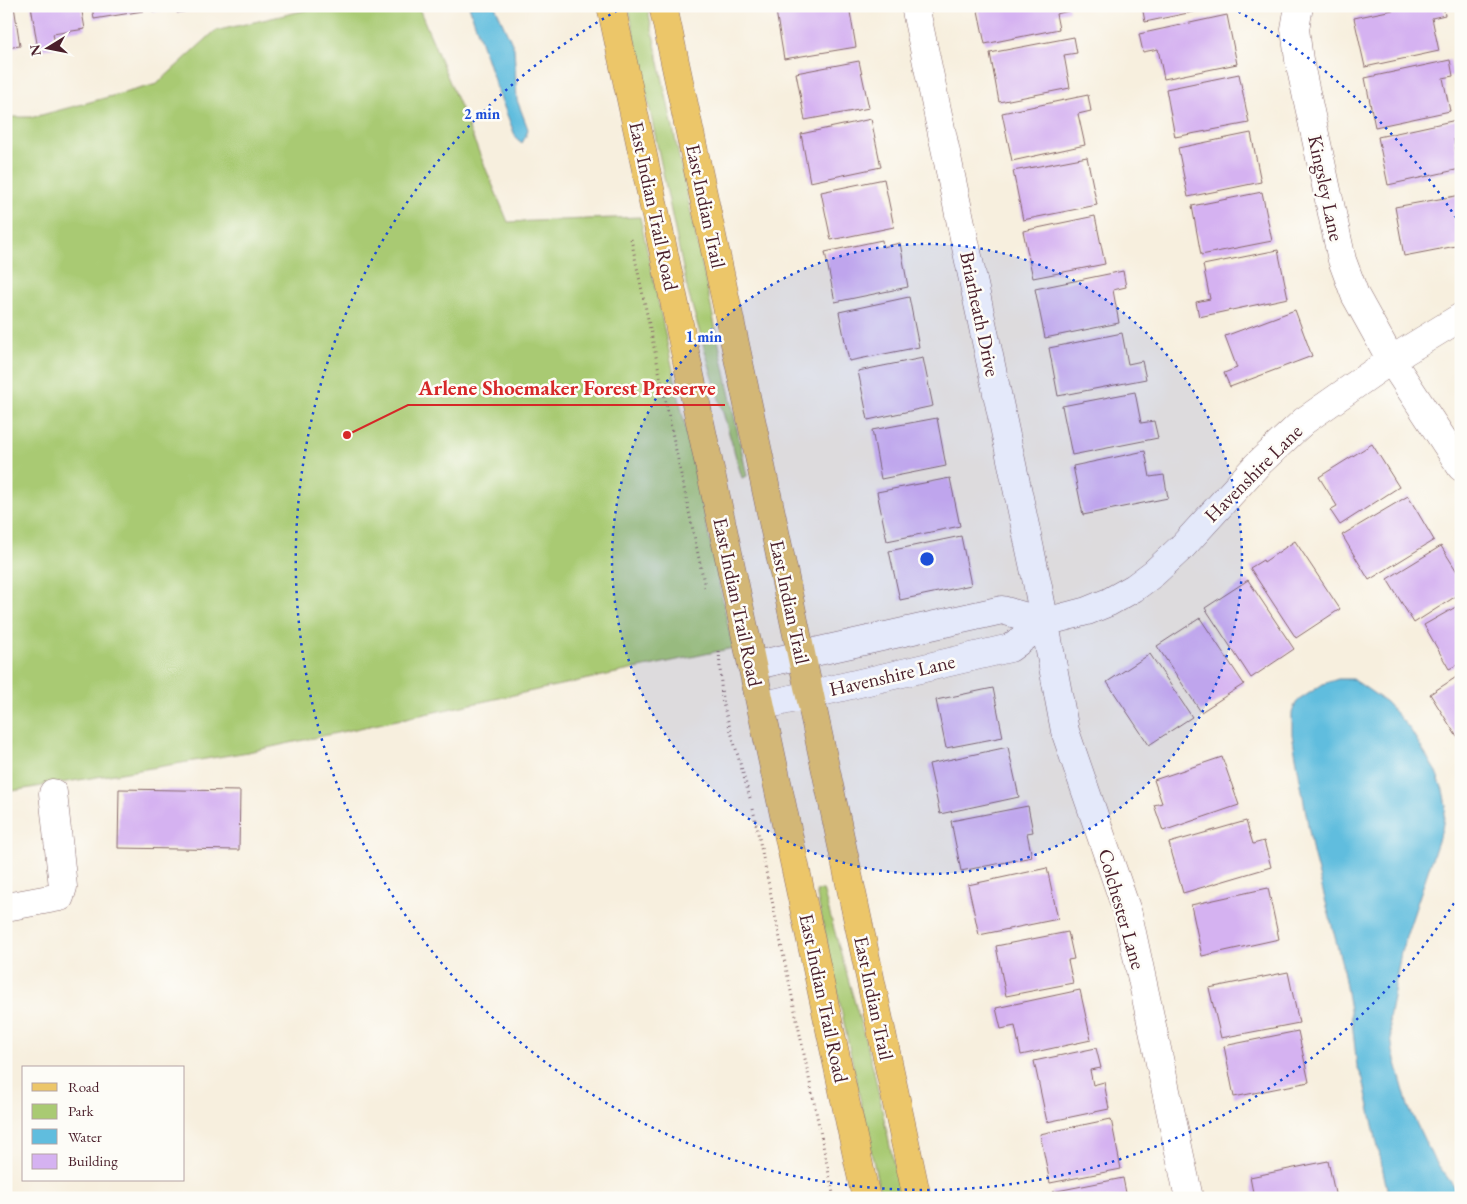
<svg xmlns="http://www.w3.org/2000/svg" width="1467" height="1204" viewBox="0 0 1467 1204" font-family="'EB Garamond',serif">
	<style>
		.green { fill: #a9ca73; stroke: #7a744f }
		.water { fill: #60bdde; stroke: #556e84 }
		.building { fill: #d5b2f1 }
		.lines { fill: none; stroke-linecap: round; stroke-linejoin: round }
		.minor-casing { stroke: #87686a; stroke-width: 29 }
		.major-casing { stroke: #87686a; stroke-width: 29 }
		.path { stroke: #87686a; stroke-width: 3; stroke-dasharray: 1 4; stroke-linecap: butt }
		.minor { stroke: #fff; stroke-width: 28 }
		.major { stroke: #ecc669; stroke-width: 28 }
		.ring { fill: none; stroke: #1d4ed8; stroke-width: 2.5; stroke-dasharray: 2.5 5 }
		.labels { text-anchor: middle; stroke-width: 5; stroke-linejoin: round; paint-order: stroke }
		.street-label { font-size: 20px; fill: #4a1f2b; stroke: #fdfcf7 }
		.centre { fill: #1d4ed8; stroke: #fdfcf7; stroke-width: 2.5 }
		.ring-label { font-size: 15px; text-anchor: middle; font-weight: bold; fill: #1d4ed8; stroke: #fdfcf7; stroke-width: 5; stroke-linejoin: round; paint-order: stroke }
		.leader { fill: none; stroke: #d62828; stroke-width: 2 }
		.callout-dot { fill: #d62828; stroke: #fdfcf7; stroke-width: 2 }
		.callout-label { font-size: 21px; text-anchor: middle; font-weight: bold; fill: #d62828; stroke: #fdfcf7; stroke-width: 5; stroke-linejoin: round; paint-order: stroke }
	</style>
	<rect width="100%" height="100%" fill="#fdfcf7"/>
	<filter id="ink" filterUnits="userSpaceOnUse"><feTurbulence type="fractalNoise" baseFrequency=".02" numOctaves="2"/><feDisplacementMap in="SourceGraphic" scale="10" xChannelSelector="R" yChannelSelector="G"/><feConvolveMatrix kernelMatrix="1 2 1 2 8 2 1 2 1" color-interpolation-filters="sRGB"/></filter>
	<filter id="wash" filterUnits="userSpaceOnUse"><feTurbulence type="fractalNoise" baseFrequency=".0096" numOctaves="4" result="noise"/><feDisplacementMap in="SourceGraphic" scale="20" xChannelSelector="R" yChannelSelector="G"/><feGaussianBlur stdDeviation="1.12" result="paint"/><feColorMatrix in="noise" values="0 0 0 0 0 0 0 0 0 0 0 0 0 0 0 0 0 1.4 0 .05"/><feComposite in="paint" operator="in"/></filter>
	<g filter="url(#wash)">
		<rect width="100%" height="100%" fill="#f7efde"/>
		<!-- green -->
		<g class="green">
			<polygon points="324,6 418,6 508,222 640,217 733,648 248,752 6,792 6,117 34,117 157,84 215,31"/>
			<polygon points="628,6 647,6 747,476 742,478 688,292"/>
			<polygon points="823,890 873,1067 901,1198 881,1198 816,891"/>
		</g>
		<!-- water -->
		<g class="water">
			<polygon points="469,6 495,6 514,48 517,100 528,129 526,136 522,143 516,138 496,86"/>
			<polygon points="1338,679 1353,679 1386,702 1410,729 1436,772 1443,790 1446,806 1442,829 1401,952 1389,1019 1393,1052 1408,1106 1433,1158 1456,1189 1461,1193 1461,1198 1389,1198 1363,1079 1357,1067 1352,1021 1342,964 1313,853 1292,734 1292,713 1296,702 1323,684"/>
		</g>
		<g id="blocks">
			<!-- building -->
			<g class="building">
				<polygon points="6,6 14,6 20,46 6,48"/>
				<polygon points="31,6 81,6 85,29 53,34 56,48 38,50"/>
				<polygon points="92,6 143,6 143,11 94,19"/>
				<polygon points="152,6 204,6 205,8 177,13 176,8 153,12"/>
				<polygon points="802,6 849,6 856,47 784,59 776,11"/>
				<polygon points="977,6 1068,6 1069,11 1056,14 1059,29 985,44"/>
				<polygon points="1142,6 1217,6 1217,7 1145,22"/>
				<polygon points="1412,6 1443,6 1445,15 1432,18 1439,51 1365,67 1354,18"/>
				<polygon points="1227,15 1237,64 1164,79 1158,49 1143,52 1139,34"/>
				<polygon points="1074,37 1077,53 1064,55 1070,88 999,102 990,53"/>
				<polygon points="1450,60 1453,76 1443,78 1450,111 1375,127 1365,78"/>
				<polygon points="859,61 869,108 805,120 796,73"/>
				<polygon points="1239,74 1249,123 1175,137 1166,89"/>
				<polygon points="1088,95 1091,111 1078,114 1085,145 1012,161 1002,113"/>
				<polygon points="871,119 881,167 810,182 801,134"/>
				<polygon points="1461,119 1461,138 1454,139 1460,169 1388,185 1378,137"/>
				<polygon points="1251,133 1261,182 1188,197 1178,148"/>
				<polygon points="1087,157 1097,205 1023,220 1013,171"/>
				<polygon points="884,179 894,227 831,240 821,192"/>
				<polygon points="1262,192 1272,241 1201,255 1192,206"/>
				<polygon points="1461,195 1461,245 1404,256 1395,207"/>
				<polygon points="1095,216 1105,264 1033,278 1023,231"/>
				<polygon points="882,240 883,247 900,243 908,287 835,302 825,252"/>
				<polygon points="1278,250 1288,298 1199,317 1196,302 1210,299 1203,265"/>
				<polygon points="1123,271 1126,287 1113,290 1119,323 1045,338 1035,289"/>
				<polygon points="909,297 919,347 849,361 839,312"/>
				<polygon points="1295,310 1312,356 1230,387 1224,373 1237,368 1225,336"/>
				<polygon points="1122,333 1128,364 1142,361 1146,379 1058,396 1049,348"/>
				<polygon points="923,358 933,406 868,420 858,371"/>
				<polygon points="1135,392 1141,423 1154,421 1158,438 1072,455 1062,406"/>
				<polygon points="937,418 946,466 881,479 872,430"/>
				<polygon points="1372,444 1399,487 1340,525 1330,510 1337,506 1319,477"/>
				<polygon points="1145,451 1150,477 1164,475 1168,498 1083,515 1073,466"/>
				<polygon points="950,478 960,526 887,541 877,492"/>
				<polygon points="1408,496 1434,540 1369,580 1342,535"/>
				<polygon points="961,536 971,585 900,600 889,551"/>
				<polygon points="1295,541 1340,609 1296,638 1250,568 1263,560 1264,562"/>
				<polygon points="1441,546 1461,578 1461,593 1414,623 1387,579"/>
				<polygon points="1248,580 1294,649 1251,678 1205,608"/>
				<polygon points="1461,604 1461,663 1449,669 1424,625"/>
				<polygon points="1200,618 1244,684 1201,712 1157,646"/>
				<polygon points="1150,654 1192,717 1149,745 1107,682"/>
				<polygon points="1461,674 1461,735 1457,737 1430,694"/>
				<polygon points="993,688 1003,737 946,748 936,700"/>
				<polygon points="1008,747 1019,797 940,814 929,764"/>
				<polygon points="1222,757 1239,805 1163,831 1154,805 1162,803 1154,780"/>
				<polygon points="119,789 240,791 239,850 118,848"/>
				<polygon points="1028,806 1033,832 1027,833 1032,857 961,871 951,821"/>
				<polygon points="1246,821 1253,844 1264,841 1271,867 1183,893 1169,843"/>
				<polygon points="1047,868 1058,919 979,935 968,885"/>
				<polygon points="1268,888 1279,939 1202,956 1191,905"/>
				<polygon points="1068,932 1074,959 1068,960 1073,983 1006,996 996,946"/>
				<polygon points="1288,972 1299,1023 1221,1038 1209,988"/>
				<polygon points="1080,990 1091,1040 1021,1055 1015,1026 1001,1029 996,1008"/>
				<polygon points="1298,1031 1309,1082 1234,1097 1224,1046"/>
				<polygon points="1096,1048 1101,1068 1090,1070 1093,1085 1104,1082 1109,1109 1047,1122 1034,1061"/>
				<polygon points="1111,1119 1121,1169 1050,1183 1040,1134"/>
				<polygon points="1328,1161 1336,1198 1254,1198 1250,1177"/>
				<polygon points="1123,1178 1127,1198 1053,1198 1052,1192"/>
			</g>
		</g>
	</g>
	<g filter="url(#ink)">
		<use href="#blocks" fill-opacity="0" stroke="#87686a" stroke-width="1"/>
		<g class="lines">
			<!-- minor casing -->
			<g class="minor-casing">
				<g id="minor">
					<polyline points="915,6 1038,587 1065,731 1128,914 1189,1198"/>
					<polyline points="1299,6 1295,29 1299,60 1342,260 1355,295 1391,360 1461,467"/>
					<polyline points="752,666 1002,610 1045,622"/>
					<polyline points="761,706 1010,648 1045,622 1087,611 1109,602 1134,588 1154,573 1183,546 1257,465 1304,421 1391,360 1461,317"/>
					<polyline points="6,907 60,897 63,887 53,793"/>
				</g>
			</g>
			<!-- major casing -->
			<g class="major-casing">
				<g id="major">
					<polyline points="611,6 866,1198"/>
					<polyline points="663,6 917,1198"/>
				</g>
			</g>
			<!-- path -->
			<g class="path">
				<polyline points="631,239 705,587"/>
				<polyline points="719,651 722,700 750,798"/>
				<polyline points="753,809 834,1198"/>
			</g>
			<!-- minor -->
			<use href="#minor" class="minor"/>
			<!-- major -->
			<use href="#major" class="major"/>
		</g>
	</g>
	<!-- distance rings -->
	<circle cx="927" cy="559" r="315" fill="#1d4ed8" fill-opacity=".12"/>
	<g class="ring">
		<circle cx="927" cy="559" r="315"/>
		<path d="M1458 897A630 630 0 1 1 622 8M1232 8A630 630 0 0 1 1458 221"/>
	</g>
	<g class="labels">
		<!-- street labels -->
		<g class="street-label">
			<text transform="translate(1326 188) rotate(78)" y="7">Kingsley Lane</text>
			<text transform="translate(654 206) rotate(78)" y="7">East Indian Trail Road</text>
			<text transform="translate(706 206) rotate(78)" y="7">East Indian Trail</text>
			<text transform="translate(980 314) rotate(78)" y="7">Briarheath Drive</text>
			<text transform="translate(1253 473) rotate(-45)" y="7">Havenshire Lane</text>
			<text transform="translate(738 602) rotate(78)" y="7">East Indian Trail Road</text>
			<text transform="translate(790 602) rotate(78)" y="7">East Indian Trail</text>
			<text transform="translate(892 675) rotate(-13)" y="7">Havenshire Lane</text>
			<text transform="translate(1122 909) rotate(74)" y="7">Colchester Lane</text>
			<text transform="translate(824 998) rotate(78)" y="7">East Indian Trail Road</text>
			<text transform="translate(874 998) rotate(78)" y="7">East Indian Trail</text>
		</g>
	</g>
	<circle cx="927" cy="559" r="8" class="centre"/>
	<g class="ring-label">
		<text x="482" y="119">2 min</text>
		<text x="704" y="342">1 min</text>
	</g>
	<!-- callouts -->
	<path class="leader" d="M347 435L408 405H725"/>
	<circle class="callout-dot" cx="347" cy="435" r="5"/>
	<g class="callout-label">
		<text x="567" y="395">Arlene Shoemaker Forest Preserve</text>
	</g>
	<!-- margin -->
	<rect width="1467" height="1204" fill="none" stroke="#fdfcf7" stroke-width="25"/>
	<!-- legend -->
	<rect x="22" y="1066" width="162" height="115" fill="#fdfcf7" stroke="#b5a4a5"/>
	<rect x="32" y="1083" width="25" height="8" fill="#ecc669" stroke="#b5a4a5"/>
	<text x="68" y="1092" font-size="15" fill="#4a1f2b">Road</text>
	<rect x="32" y="1104" width="25" height="15" fill="#a9ca73" stroke="#b5a4a5"/>
	<text x="68" y="1116" font-size="15" fill="#4a1f2b">Park</text>
	<rect x="32" y="1129" width="25" height="15" fill="#60bdde" stroke="#b5a4a5"/>
	<text x="68" y="1142" font-size="15" fill="#4a1f2b">Water</text>
	<rect x="32" y="1154" width="25" height="15" fill="#d5b2f1" stroke="#b5a4a5"/>
	<text x="68" y="1166" font-size="15" fill="#4a1f2b">Building</text>
	<!-- north arrow -->
	<g transform="translate(48 48) rotate(260)" stroke="#fdfcf7" stroke-width="4" paint-order="stroke">
	<path d="M0-4L9 19L0 12L-9 19Z" fill="#4a1f2b"/>
	<text y="-8" font-size="14" font-weight="bold" text-anchor="middle" fill="#4a1f2b">N</text>
	</g>
</svg>
